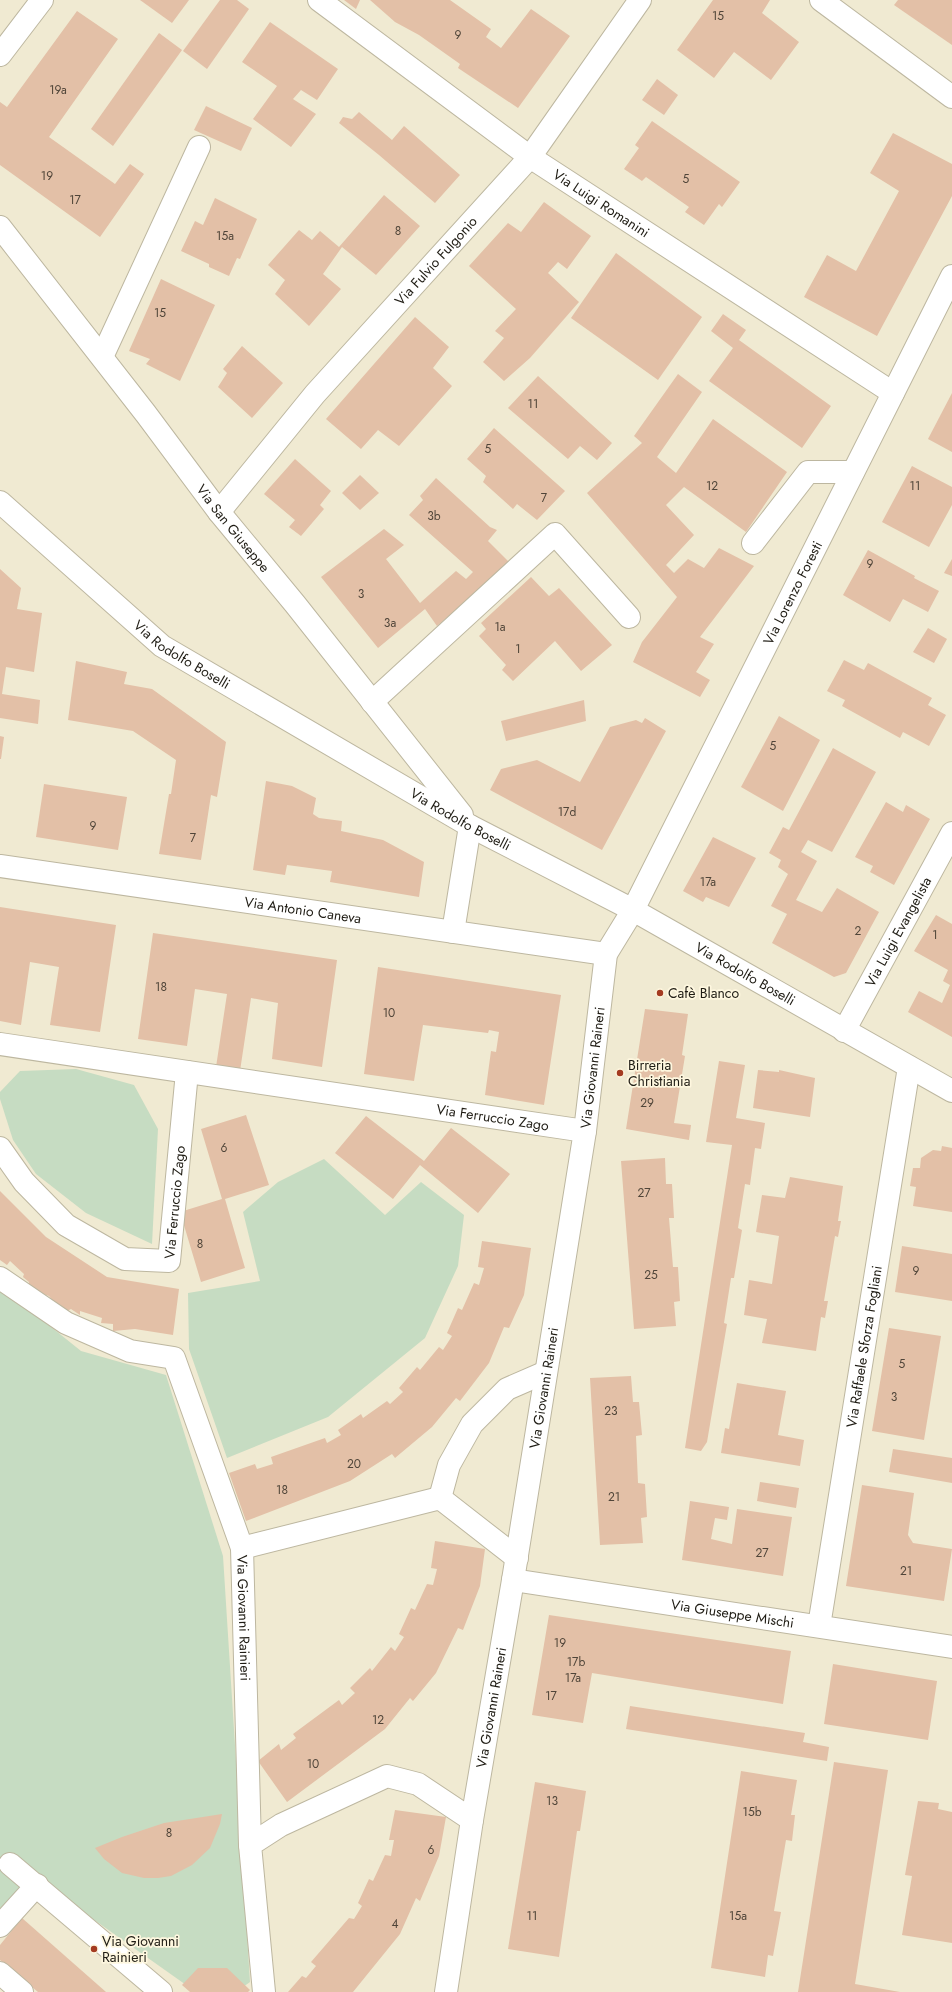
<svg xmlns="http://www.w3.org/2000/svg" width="952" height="1992" viewBox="0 0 952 1992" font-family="Jost,sans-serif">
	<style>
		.green { fill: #c6dcc2 }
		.building { fill: #e3c0a7 }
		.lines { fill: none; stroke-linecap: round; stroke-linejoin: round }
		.minor-casing { stroke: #bdb7a0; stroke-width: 24 }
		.minor { stroke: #fff; stroke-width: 22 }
		.poi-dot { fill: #a43b21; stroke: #fef7df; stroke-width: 1.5 }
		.labels { text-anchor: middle; stroke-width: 3.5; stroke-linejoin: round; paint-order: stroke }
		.number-label { font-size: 12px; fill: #504539 }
		.street-label { font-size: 14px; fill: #1f1c14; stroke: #fef7df }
		.poi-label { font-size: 14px; fill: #1f1c14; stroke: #fef7df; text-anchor: start }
	</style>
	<rect width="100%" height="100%" fill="#f0ead2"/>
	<!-- green -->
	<g class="green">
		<polygon points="76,1069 134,1085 158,1129 152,1244 86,1213 36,1174 13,1140 0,1099 0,1092 20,1071"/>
		<polygon points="324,1159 385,1215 421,1182 464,1215 458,1266 425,1338 328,1417 227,1458 189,1349 188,1293 260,1281 243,1212 278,1182"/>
		<polygon points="0,1286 81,1351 166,1375 223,1556 250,1982 236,1992 196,1992 11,1861 29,1885 0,1912"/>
	</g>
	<!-- building -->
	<g class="building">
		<polygon points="140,0 189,0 172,23"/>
		<polygon points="220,0 237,0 249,9 207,69 183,51"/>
		<polygon points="344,0 360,0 356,9"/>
		<polygon points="370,0 450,0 491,29 486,37 501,48 531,9 570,36 518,108 458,68 460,64 419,35 395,22"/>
		<polygon points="713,0 770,0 762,13 799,42 771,80 734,52 714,78 677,50"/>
		<polygon points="898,0 952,0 952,45 894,5"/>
		<polygon points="77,11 118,39 49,137 115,184 130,164 144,174 100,237 0,165 0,102 7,107"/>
		<polygon points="270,22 338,69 317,100 301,90 293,99 316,114 291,147 253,119 277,86 242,62"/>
		<polygon points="159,33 182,50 113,146 91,129"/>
		<polygon points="657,79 678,95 664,115 642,100"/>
		<polygon points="206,106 252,128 241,151 194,130"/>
		<polygon points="359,112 392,140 404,126 460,175 435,203 379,155 339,123 343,117 352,119"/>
		<polygon points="652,121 740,182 722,207 719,204 704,225 685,212 689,207 646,177 642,181 624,169 639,148 635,145"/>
		<polygon points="893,133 952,164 952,196 877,336 804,297 827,255 856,271 899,191 870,173"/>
		<polygon points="384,195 420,226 376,275 342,247 323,274 341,289 309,326 275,294 285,280 268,265 299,230 312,240 320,231 339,247"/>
		<polygon points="215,198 257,219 240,259 237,258 229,276 209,267 209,264 181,251 195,221 203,225"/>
		<polygon points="544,202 591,236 567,269 558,262 548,273 579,302 530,358 504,381 483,362 504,338 495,331 516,309 469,266 508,223 521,232"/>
		<polygon points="616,253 702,317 658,380 571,318"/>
		<polygon points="161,279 215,305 180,381 146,364 150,359 129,351"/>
		<polygon points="723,314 746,330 739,340 831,406 802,448 709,381 733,348 711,331"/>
		<polygon points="415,317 449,347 433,368 452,386 399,446 378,430 361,449 326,419"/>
		<polygon points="242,346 283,383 252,418 218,387 227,373 223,369"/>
		<polygon points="678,374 702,392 657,457 676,473 713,419 787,472 746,532 684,487 666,505 694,535 666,565 674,573 688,559 704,568 719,548 754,566 700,637 714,644 696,672 710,680 700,697 633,662 642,642 677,597 587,493 642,443 634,436"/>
		<polygon points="538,376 612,443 597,460 580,446 568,459 508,408"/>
		<polygon points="952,393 952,452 928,439"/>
		<polygon points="494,428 565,491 537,520 517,504 513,509 483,482 486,476 467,459"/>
		<polygon points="295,459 331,491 320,505 324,509 301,536 289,527 295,520 264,494"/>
		<polygon points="912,466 952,487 952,505 929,547 882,522"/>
		<polygon points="360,475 379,493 360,510 342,493"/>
		<polygon points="436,478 490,527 497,530 488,541 510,563 437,626 425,609 378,648 321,577 384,529 404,545 386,559 420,603 456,571 466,579 473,572 409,515 423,500 420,496"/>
		<polygon points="868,550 915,576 914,578 939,591 928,612 903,599 890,622 843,595"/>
		<polygon points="952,559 952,576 944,573"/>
		<polygon points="0,569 21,588 17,609 42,613 34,672 6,667 2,694 40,700 38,724 0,718"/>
		<polygon points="531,577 549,596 559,588 612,645 581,671 555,641 513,681 502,670 506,665 479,636 486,629 481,623"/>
		<polygon points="928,628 947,639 934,663 913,652"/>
		<polygon points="844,660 864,670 868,663 932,698 928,705 946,715 929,746 903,732 900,738 842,706 845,700 827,691"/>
		<polygon points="76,661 127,672 124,684 152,689 226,742 217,797 211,795 201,860 159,854 169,794 171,794 176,760 133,731 68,720"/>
		<polygon points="584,700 586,721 506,741 501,721"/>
		<polygon points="779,716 820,740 783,811 741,787"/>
		<polygon points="645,718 666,731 602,850 490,790 501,769 537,760 580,782 610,727 636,720 642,723"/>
		<polygon points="0,736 4,737 1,759 0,759"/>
		<polygon points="833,748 876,772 832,852 808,840 801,852 817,861 796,900 822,912 837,888 879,912 846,973 834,977 772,943 787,914 771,906 788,874 778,867 781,860 769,853 783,827 789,830"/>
		<polygon points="266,781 292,786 316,798 313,814 319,818 342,821 341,831 383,840 424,862 419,897 330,882 332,871 287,865 285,875 253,870"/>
		<polygon points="44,784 127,797 118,850 36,837"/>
		<polygon points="886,802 903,812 906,805 930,819 894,885 870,872 873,866 855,857"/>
		<polygon points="713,837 756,858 729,907 706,897 703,902 683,891"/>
		<polygon points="0,907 116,925 100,1032 50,1025 59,967 30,962 21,1025 0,1021"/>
		<polygon points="936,915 952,924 952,1037 908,1012 919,991 942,1003 950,985 943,981 948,970 914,951"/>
		<polygon points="153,933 337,960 322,1067 272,1059 278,1003 251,998 240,1071 216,1067 227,994 195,989 187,1046 138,1039"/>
		<polygon points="378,967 561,995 544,1105 485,1095 491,1051 496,1052 499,1032 489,1030 488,1033 423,1025 414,1081 364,1074"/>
		<polygon points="645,1009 688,1014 682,1055 685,1056 674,1123 691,1125 689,1140 626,1129"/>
		<polygon points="719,1061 745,1065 736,1118 765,1123 761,1149 755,1148 750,1185 745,1184 738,1228 742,1230 734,1278 731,1278 724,1323 727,1324 707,1442 701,1451 685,1448 732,1145 706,1142"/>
		<polygon points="758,1070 779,1072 779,1070 815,1078 810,1117 753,1108"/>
		<polygon points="246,1115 269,1185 225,1199 245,1268 201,1282 180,1212 222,1199 201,1129"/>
		<polygon points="366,1116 424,1161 451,1128 510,1174 478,1213 420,1165 393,1199 335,1153"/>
		<polygon points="942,1146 952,1148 952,1212 913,1206 916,1187 910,1186 913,1168 920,1168 921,1158 933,1150 941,1151"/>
		<polygon points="665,1158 666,1184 672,1184 674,1218 669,1218 673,1267 678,1267 680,1301 674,1302 676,1326 634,1329 621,1161"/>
		<polygon points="790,1177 843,1186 838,1221 841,1221 838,1237 835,1236 824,1301 828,1301 825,1318 821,1317 816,1351 762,1343 767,1319 744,1315 749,1280 772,1284 779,1236 756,1232 762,1195 785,1198"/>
		<polygon points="0,1191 46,1237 107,1277 179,1289 173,1335 135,1329 113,1331 113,1324 101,1323 102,1318 80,1311 80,1315 71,1309 63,1313 49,1296 28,1289 29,1282 23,1277 24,1274 10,1261 7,1265 0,1260"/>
		<polygon points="482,1241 531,1248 524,1295 509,1328 504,1327 489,1363 460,1401 456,1398 432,1427 395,1458 392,1454 350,1481 246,1521 229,1473 255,1464 257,1469 273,1464 271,1457 325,1438 327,1443 341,1435 338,1430 361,1414 363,1418 387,1401 390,1404 403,1392 399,1388 417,1367 420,1370 439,1347 443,1350 452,1336 447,1333 458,1308 462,1310 474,1283 479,1285 484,1268 478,1267"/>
		<polygon points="902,1246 952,1254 952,1301 895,1292"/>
		<polygon points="889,1328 941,1336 924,1440 872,1431"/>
		<polygon points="631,1376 633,1402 639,1402 642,1435 636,1436 638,1483 645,1484 647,1517 641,1518 643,1543 600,1545 590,1378"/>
		<polygon points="737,1383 786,1391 778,1435 804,1440 800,1466 721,1453 725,1428 729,1429"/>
		<polygon points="893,1449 952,1458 952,1483 889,1472"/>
		<polygon points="760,1482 799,1488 796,1508 757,1501"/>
		<polygon points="862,1485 914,1493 908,1535 913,1543 952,1549 944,1601 846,1586"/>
		<polygon points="690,1501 729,1507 727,1520 715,1518 711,1539 732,1544 737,1509 792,1517 783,1576 682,1560"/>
		<polygon points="435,1541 485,1549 480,1586 463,1630 458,1628 436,1673 413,1701 410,1698 385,1729 287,1802 258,1761 279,1744 281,1750 296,1738 293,1734 339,1700 342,1705 355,1693 350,1688 370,1668 372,1671 391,1647 395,1651 404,1637 399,1634 411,1608 415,1610 427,1584 433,1585 437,1569 431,1568"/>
		<polygon points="549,1615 791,1651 783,1704 592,1673 583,1723 532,1715"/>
		<polygon points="833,1664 937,1681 928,1740 824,1724"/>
		<polygon points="630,1706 805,1733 803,1742 829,1747 827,1761 626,1729"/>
		<polygon points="834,1762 888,1770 855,1984 900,1992 798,1992"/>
		<polygon points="741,1771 797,1780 791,1815 795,1815 792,1841 786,1840 774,1911 781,1912 773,1956 768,1955 765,1977 711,1968"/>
		<polygon points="535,1782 586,1791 580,1831 577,1831 559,1957 508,1949"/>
		<polygon points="918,1801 939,1803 938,1809 952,1812 952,1943 902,1935 912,1876 905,1875"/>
		<polygon points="395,1810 446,1817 439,1856 420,1901 416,1898 400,1934 353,1992 288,1992 302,1976 306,1978 316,1966 311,1962 349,1918 354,1919 362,1906 358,1903 369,1879 373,1881 385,1855 391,1856 394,1840 389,1840"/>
		<polygon points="222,1814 220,1824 210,1848 192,1865 171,1876 158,1878 144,1878 122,1873 104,1859 95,1848 122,1837 164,1823"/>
		<polygon points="22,1918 106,1992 38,1992 0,1960 0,1945"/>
		<polygon points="198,1968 227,1968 250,1990 248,1992 190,1992 182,1985"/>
	</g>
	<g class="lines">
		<!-- minor casing -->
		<g class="minor-casing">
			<g id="minor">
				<path id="s1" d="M319,0L530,157L893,393"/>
				<polyline points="821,0 952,97"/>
				<polyline points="0,55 42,0"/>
				<path id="s2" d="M0,227L146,414L219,512L295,604L462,815"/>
				<polyline points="102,357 199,147"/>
				<path id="s3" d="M0,502L162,646L470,826L633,910L952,1091"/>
				<path id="s4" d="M219,512L315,394L530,157L640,0"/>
				<polyline points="753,543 808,472 853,472"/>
				<polyline points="372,702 555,534 629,617"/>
				<path id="s5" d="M0,866L606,954"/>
				<polyline points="453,932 470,826"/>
				<path id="s6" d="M844,1031L952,833"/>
				<path id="s7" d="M0,1044L585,1131"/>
				<path id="s8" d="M0,1148L24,1182L66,1225L125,1259L169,1261L187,1072"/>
				<path id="s9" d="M0,1278L66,1323L130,1351L174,1358L242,1548L250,1845"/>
				<polyline points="440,1498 449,1465 472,1424 507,1389 546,1372"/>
				<polyline points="242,1548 440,1498 517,1558"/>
				<path id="s10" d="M513,1580L952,1647"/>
				<path id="s11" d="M819,1626L909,1067"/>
				<polyline points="10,1864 161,1992"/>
				<polyline points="0,1926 37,1885"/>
				<polyline points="0,1973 22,1992"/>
				<polyline points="264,1992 250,1845 281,1825 387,1776 418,1784 472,1820"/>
				<path id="s12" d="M446,1992L472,1820L513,1580L585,1131L606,954L633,910L952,276"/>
			</g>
		</g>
		<!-- minor -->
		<use href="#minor" class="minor"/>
	</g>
	<!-- markers -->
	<g class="poi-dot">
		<circle cx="660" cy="993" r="4"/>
		<circle cx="620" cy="1073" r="4"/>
		<circle cx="94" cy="1949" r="4"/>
	</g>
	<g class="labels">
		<!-- number labels -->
		<g class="number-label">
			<text x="718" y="20">15</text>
			<text x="458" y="39">9</text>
			<text x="58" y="94">19a</text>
			<text x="47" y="180">19</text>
			<text x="686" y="183">5</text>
			<text x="75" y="204">17</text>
			<text x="398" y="235">8</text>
			<text x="225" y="240">15a</text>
			<text x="160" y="317">15</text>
			<text x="533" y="408">11</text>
			<text x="488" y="453">5</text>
			<text x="712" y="490">12</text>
			<text x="915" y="490">11</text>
			<text x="544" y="502">7</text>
			<text x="434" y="520">3b</text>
			<text x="870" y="568">9</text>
			<text x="361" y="598">3</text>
			<text x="390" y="627">3a</text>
			<text x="500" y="631">1a</text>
			<text x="518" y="653">1</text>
			<text x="773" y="750">5</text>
			<text x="567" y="816">17d</text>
			<text x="93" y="830">9</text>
			<text x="193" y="842">7</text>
			<text x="708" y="886">17a</text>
			<text x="858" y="935">2</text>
			<text x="935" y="939">1</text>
			<text x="161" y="991">18</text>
			<text x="389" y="1017">10</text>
			<text x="647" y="1107">29</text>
			<text x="224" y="1152">6</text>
			<text x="644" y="1197">27</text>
			<text x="200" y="1248">8</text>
			<text x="916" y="1275">9</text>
			<text x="651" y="1279">25</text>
			<text x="902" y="1368">5</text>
			<text x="894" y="1401">3</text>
			<text x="611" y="1415">23</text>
			<text x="354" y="1468">20</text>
			<text x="282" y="1494">18</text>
			<text x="614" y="1501">21</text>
			<text x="762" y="1557">27</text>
			<text x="906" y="1575">21</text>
			<text x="560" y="1647">19</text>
			<text x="576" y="1666">17b</text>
			<text x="573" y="1682">17a</text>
			<text x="551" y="1700">17</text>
			<text x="378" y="1724">12</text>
			<text x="313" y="1768">10</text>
			<text x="552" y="1805">13</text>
			<text x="752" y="1816">15b</text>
			<text x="169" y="1837">8</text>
			<text x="431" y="1854">6</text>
			<text x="532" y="1920">11</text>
			<text x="738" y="1920">15a</text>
			<text x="395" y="1928">4</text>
		</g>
		<!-- street labels -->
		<g class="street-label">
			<text dy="5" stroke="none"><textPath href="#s1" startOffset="348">Via Luigi Romanini</textPath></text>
			<text dy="5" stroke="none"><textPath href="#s4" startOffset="332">Via Fulvio Fulgonio</textPath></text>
			<text dy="5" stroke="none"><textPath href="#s2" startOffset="381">Via San Giuseppe</textPath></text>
			<text dy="5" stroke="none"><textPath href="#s12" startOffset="1457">Via Lorenzo Foresti</textPath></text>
			<text dy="5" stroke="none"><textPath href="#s3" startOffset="238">Via Rodolfo Boselli</textPath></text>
			<text dy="5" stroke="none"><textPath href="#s3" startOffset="562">Via Rodolfo Boselli</textPath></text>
			<text dy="5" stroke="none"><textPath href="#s5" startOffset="306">Via Antonio Caneva</textPath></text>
			<text dy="5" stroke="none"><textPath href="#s6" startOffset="113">Via Luigi Evangelista</textPath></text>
			<text dy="5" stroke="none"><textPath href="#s3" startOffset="886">Via Rodolfo Boselli</textPath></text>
			<text dy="5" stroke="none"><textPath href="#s12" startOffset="936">Via Giovanni Raineri</textPath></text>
			<text dy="5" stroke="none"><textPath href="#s7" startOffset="498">Via Ferruccio Zago</textPath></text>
			<text dy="5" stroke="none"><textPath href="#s8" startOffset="273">Via Ferruccio Zago</textPath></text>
			<text dy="5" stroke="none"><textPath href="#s11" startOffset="283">Via Raffaele Sforza Fogliani</textPath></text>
			<text dy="5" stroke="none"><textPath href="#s12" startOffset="612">Via Giovanni Raineri</textPath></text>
			<text dy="5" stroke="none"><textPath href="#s10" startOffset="222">Via Giuseppe Mischi</textPath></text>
			<text dy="5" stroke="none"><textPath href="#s9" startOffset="466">Via Giovanni Rainieri</textPath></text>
			<text dy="5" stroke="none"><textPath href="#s12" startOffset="288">Via Giovanni Raineri</textPath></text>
		</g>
		<!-- poi labels -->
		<g class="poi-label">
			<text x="668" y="998">Cafè Blanco</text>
			<text x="628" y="1070">Birreria<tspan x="628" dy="16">Christiania</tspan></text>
			<text x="102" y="1946">Via Giovanni<tspan x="102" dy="16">Rainieri</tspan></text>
		</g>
	</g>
</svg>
